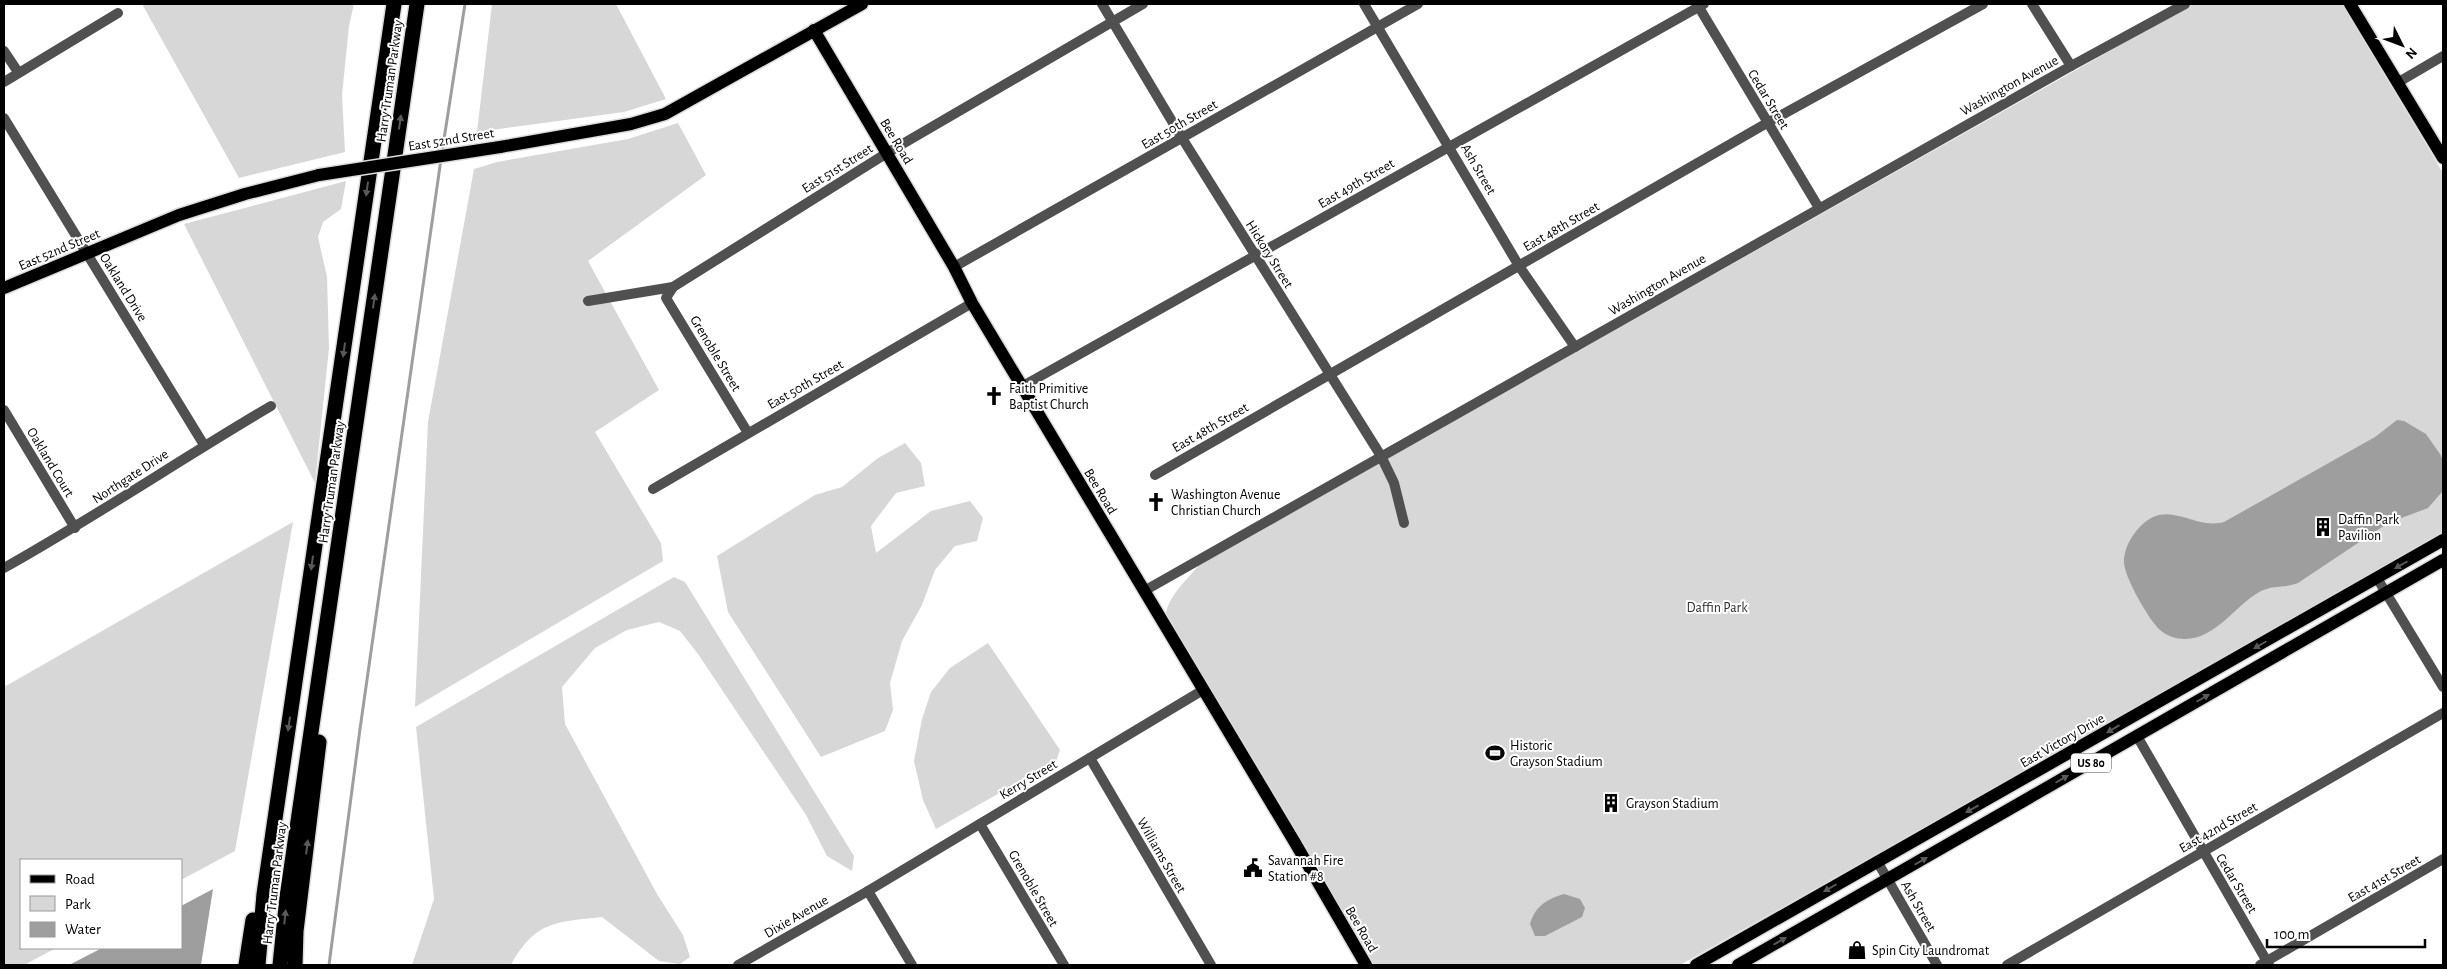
<svg xmlns="http://www.w3.org/2000/svg" width="2447" height="969" viewBox="0 0 2447 969" font-family="'Alegreya Sans',sans-serif">
	<style>
		.green { fill: #d7d7d7 }
		.water { fill: #9e9e9e }
		.lines { fill: none; stroke-linecap: round; stroke-linejoin: round }
		.stream { stroke: #9e9e9e; stroke-width: 3 }
		.major-casing { stroke: #dbdbdb; stroke-width: 15 }
		.highway-casing { stroke: #dbdbdb; stroke-width: 18 }
		.minor { stroke: #505050; stroke-width: 10 }
		.major { stroke: #000; stroke-width: 12 }
		.highway { stroke: #000; stroke-width: 15 }
		.major-bridge-casing { stroke: #dbdbdb; stroke-width: 15; stroke-linecap: butt }
		.major-bridge { stroke: #000; stroke-width: 12 }
		.oneway { fill: #595959 }
		.labels { text-anchor: middle; stroke-width: 4; stroke-linejoin: round; paint-order: stroke }
		.shield { fill: #fff; stroke: #4c4c4c; stroke-width: 1 }
		.shield-label { font-size: 12px; font-weight: bold; fill: #000 }
		.street-label { font-size: 14px; fill: #000; stroke: #fff }
		.poi-label { font-size: 14px; fill: #000; stroke: #fff; text-anchor: start }
		.park-label { font-size: 14px; fill: #2e2e2e; stroke: #fff }
	</style>
	<rect width="100%" height="100%" fill="#fff"/>
	<!-- green -->
	<g class="green">
		<polygon points="142,4 354,4 349,26 342,95 345,152 239,178"/>
		<polygon points="492,4 616,4 666,99 624,112 477,132"/>
		<path d="M2193,4H2342L2443,173V534L1680,965H1372L1166,613C1170,594 1187,580 1199,565Z"/>
		<polygon points="678,123 706,175 588,261 659,390 595,432 661,543 663,561 415,707 428,422 474,169 497,162 628,139"/>
		<polygon points="346,181 341,209 323,222 318,237 327,277 329,348 315,483 184,224"/>
		<polygon points="905,443 921,463 925,486 896,493 871,526 876,553 931,511 970,501 983,518 977,541 955,546 935,570 922,605 902,641 890,683 893,710 885,731 821,757 728,612 717,556 815,495 842,487 878,458"/>
		<polygon points="293,522 235,851 181,880 181,860 21,860 21,948 56,948 24,965 4,965 4,687"/>
		<path d="M674,577L685,582L854,856L852,871L827,856L806,815L698,654L680,631L659,622L627,630L595,648L562,687L565,724L657,894L683,935L690,957L680,964L659,961L602,917C556,922 535,921 511,965H412L434,899L416,727Z"/>
		<polygon points="988,643 1060,750 1056,761 936,829 923,800 914,761 922,719 931,692 950,668"/>
	</g>
	<!-- water -->
	<g class="water">
		<path d="M2397,420L2404,421L2426,434L2440,454L2443,460L2442,492L2428,508L2388,523L2298,583C2286,588 2272,585 2261,591C2236,604 2216,639 2185,639C2176,639 2167,636 2160,630C2149,620 2125,578 2124,563C2123,546 2138,524 2153,517C2177,507 2197,529 2224,522L2375,437Z"/>
		<polygon points="213,889 201,965 69,965 102,948 181,948 181,906"/>
		<path d="M1564,894L1580,899L1585,908L1582,917L1545,936H1535L1530,924C1535,906 1547,899 1564,894Z"/>
	</g>
	<g class="lines">
		<!-- stream -->
		<g class="stream">
			<polyline points="442,152 465,4"/>
			<polyline points="329,965 360,729 441,159"/>
		</g>
		<!-- major casing -->
		<g class="major-casing">
			<g id="major">
				<polyline points="2350,4 2443,158"/>
				<polyline points="814,30 954,267 972,303 1294,841 1366,965"/>
				<polyline points="500,147 631,124 665,114 862,4"/>
				<polyline points="4,288 179,215 245,194 319,175"/>
				<polyline points="1696,965 2443,540"/>
				<polyline points="1738,965 2443,560"/>
			</g>
		</g>
		<!-- highway casing -->
		<g class="highway-casing">
			<g id="highway">
				<polyline points="246,965 253,920"/>
				<polyline points="258,965 264,894 394,4"/>
				<polyline points="280,965 287,897 417,4"/>
				<polyline points="295,965 296,931 319,742"/>
			</g>
		</g>
		<!-- minor -->
		<g class="minor">
			<polyline points="1102,4 1182,138 1381,456 1394,483 1404,523"/>
			<polyline points="1364,4 1519,266 1575,347"/>
			<polyline points="1697,4 1819,208"/>
			<polyline points="2032,4 2071,66"/>
			<polyline points="4,51 18,72"/>
			<polyline points="4,82 118,13"/>
			<polyline points="2397,83 2443,56"/>
			<polyline points="4,118 204,445"/>
			<polyline points="954,267 1418,4"/>
			<polyline points="673,287 666,298 748,433"/>
			<polyline points="588,301 673,287 887,153 1143,4"/>
			<polyline points="1021,387 1704,4"/>
			<polyline points="4,410 75,528"/>
			<polyline points="1155,475 1767,123 1983,4"/>
			<polyline points="653,489 972,303"/>
			<path d="M4,568C95,517 181,459 271,406"/>
			<polyline points="2377,578 2443,687"/>
			<polyline points="1144,591 2071,66 2185,4"/>
			<polyline points="2137,736 2269,965"/>
			<polyline points="1090,758 1211,965"/>
			<polyline points="980,824 1064,965"/>
			<polyline points="1877,861 1937,965"/>
			<polyline points="868,891 912,965"/>
			<polyline points="738,965 868,891 1203,690"/>
			<polyline points="2007,965 2443,713"/>
			<polyline points="2260,965 2443,859"/>
		</g>
		<!-- major -->
		<use href="#major" class="major"/>
		<!-- highway -->
		<use href="#highway" class="highway"/>
		<!-- major-bridge casing -->
		<g class="major-bridge-casing">
			<polyline id="major-bridge" points="319,175 500,147"/>
		</g>
		<!-- major-bridge -->
		<use href="#major-bridge" class="major-bridge"/>
	</g>
	<!-- one-way arrows -->
	<defs><path id="oneway-solid" d="M-6-.8H1V-3.2L6.5 0L1 3.2V.8H-6Z" transform="scale(1.25)"/></defs>
	<g class="oneway">
		<use href="#oneway-solid" transform="translate(400 122) rotate(-82)"/>
		<use href="#oneway-solid" transform="translate(367 189) rotate(98)"/>
		<use href="#oneway-solid" transform="translate(374 301) rotate(-82)"/>
		<use href="#oneway-solid" transform="translate(344 350) rotate(98)"/>
		<use href="#oneway-solid" transform="translate(312 563) rotate(98)"/>
		<use href="#oneway-solid" transform="translate(2401 565) rotate(150)"/>
		<use href="#oneway-solid" transform="translate(2260 645) rotate(150)"/>
		<use href="#oneway-solid" transform="translate(2203 698) rotate(-30)"/>
		<use href="#oneway-solid" transform="translate(289 724) rotate(98)"/>
		<use href="#oneway-solid" transform="translate(2113 729) rotate(149)"/>
		<use href="#oneway-solid" transform="translate(2062 779) rotate(-30)"/>
		<use href="#oneway-solid" transform="translate(1972 809) rotate(151)"/>
		<use href="#oneway-solid" transform="translate(307 847) rotate(-83)"/>
		<use href="#oneway-solid" transform="translate(1921 861) rotate(-30)"/>
		<use href="#oneway-solid" transform="translate(1830 888) rotate(150)"/>
		<use href="#oneway-solid" transform="translate(285 917) rotate(-84)"/>
		<use href="#oneway-solid" transform="translate(1780 941) rotate(-30)"/>
	</g>
	<!-- icons -->
	<defs>
		<g id="church-bare" transform="scale(1.5)"><path d="M-1.2-6h2.4v3.5h3.3v2.4h-3.3V6h-2.4V-.1h-3.3v-2.4h3.3Z" fill="#000" stroke="#fff" stroke-width="2.5" paint-order="stroke"/></g>
		<g id="building-bare" transform="scale(1.5)"><path d="M-4-6H4V6H1V3H-1V6H-4ZM-2.5-4.3h1.7v1.8h-1.7ZM.8-4.3h1.7v1.8H.8ZM-2.5-1h1.7V.8h-1.7ZM.8-1h1.7V.8H.8Z" fill="#000" stroke="#fff" stroke-width="2.5" paint-order="stroke"/></g>
		<g id="stadium-bare" transform="scale(1.5)"><path d="M0-5a6.5 5 0 1 0 0 10a6.5 5 0 1 0 0-10ZM-3.5-1.8h7v3.6h-7Z" fill="#000" stroke="#fff" stroke-width="2.5" paint-order="stroke"/></g>
		<g id="civic-bare" transform="scale(1.5)"><path d="M-.6-6.5H3V-4.5H.6V-3L4-1V1h2V6H-6V1h2V-1L-.6-3ZM-1.2 2.5V6h2.4V2.5Z" fill="#000" stroke="#fff" stroke-width="2.5" paint-order="stroke"/></g>
		<g id="shop-bare" transform="scale(1.5)"><path d="M-5-2.5h2.3a2.7 3.5 0 0 1 5.4 0H5L5.5 6h-11ZM-1.5-2.5h3a1.5 2.3 0 0 0-3 0Z" fill="#000" stroke="#fff" stroke-width="2.5" paint-order="stroke"/></g>
	</defs>
	<g fill-rule="evenodd">
		<use href="#church-bare" x="994" y="396"/>
		<use href="#church-bare" x="1156" y="502"/>
		<use href="#building-bare" x="2323" y="527"/>
		<use href="#stadium-bare" x="1495" y="753"/>
		<use href="#building-bare" x="1611" y="803"/>
		<use href="#civic-bare" x="1253" y="868"/>
		<use href="#shop-bare" x="1857" y="950"/>
	</g>
	<g class="labels">
		<!-- shield labels -->
		<rect class="shield" x="2071" y="753.5" width="40" height="19" rx="4"/>
		<g class="shield-label">
			<text x="2091" y="767">US 80</text>
		</g>
		<!-- street labels -->
		<g class="street-label">
			<text transform="translate(389 81) rotate(-82)" y="5">Harry Truman Parkway</text>
			<text transform="translate(2009 85) rotate(-29)" y="5">Washington Avenue</text>
			<text transform="translate(1769 99) rotate(59)" y="5">Cedar Street</text>
			<text transform="translate(1179 124) rotate(-30)" y="5">East 50th Street</text>
			<text transform="translate(451 139) rotate(-9)" y="5">East 52nd Street</text>
			<text transform="translate(897 141) rotate(59)" y="5">Bee Road</text>
			<text transform="translate(837 168) rotate(-32)" y="5">East 51st Street</text>
			<text transform="translate(1479 169) rotate(60)" y="5">Ash Street</text>
			<text transform="translate(1356 183) rotate(-30)" y="5">East 49th Street</text>
			<text transform="translate(1561 226) rotate(-30)" y="5">East 48th Street</text>
			<text transform="translate(59 249) rotate(-23)" y="5">East 52nd Street</text>
			<text transform="translate(1270 254) rotate(58)" y="5">Hickory Street</text>
			<text transform="translate(1657 284) rotate(-30)" y="5">Washington Avenue</text>
			<text transform="translate(124 287) rotate(58)" y="5">Oakland Drive</text>
			<text transform="translate(716 353) rotate(59)" y="5">Grenoble Street</text>
			<text transform="translate(805 384) rotate(-30)" y="5">East 50th Street</text>
			<text transform="translate(1210 427) rotate(-30)" y="5">East 48th Street</text>
			<text transform="translate(51 462) rotate(59)" y="5">Oakland Court</text>
			<text transform="translate(130 476) rotate(-33)" y="5">Northgate Drive</text>
			<text transform="translate(331 482) rotate(-82)" y="5">Harry Truman Parkway</text>
			<text transform="translate(1101 491) rotate(59)" y="5">Bee Road</text>
			<text transform="translate(2062 740) rotate(-30)" y="5">East Victory Drive</text>
			<text transform="translate(1028 779) rotate(-31)" y="5">Kerry Street</text>
			<text transform="translate(2218 827) rotate(-30)" y="5">East 42nd Street</text>
			<text transform="translate(1162 855) rotate(60)" y="5">Williams Street</text>
			<text transform="translate(2384 878) rotate(-30)" y="5">East 41st Street</text>
			<text transform="translate(274 883) rotate(-83)" y="5">Harry Truman Parkway</text>
			<text transform="translate(2237 883) rotate(59)" y="5">Cedar Street</text>
			<text transform="translate(1034 888) rotate(60)" y="5">Grenoble Street</text>
			<text transform="translate(1919 906) rotate(60)" y="5">Ash Street</text>
			<text transform="translate(796 916) rotate(-30)" y="5">Dixie Avenue</text>
			<text transform="translate(1362 929) rotate(60)" y="5">Bee Road</text>
		</g>
		<!-- poi labels -->
		<g class="poi-label">
			<text x="1009" y="393">Faith Primitive<tspan x="1009" dy="16">Baptist Church</tspan></text>
			<text x="1171" y="499">Washington Avenue<tspan x="1171" dy="16">Christian Church</tspan></text>
			<text x="2338" y="524">Daffin Park<tspan x="2338" dy="16">Pavilion</tspan></text>
			<text x="1510" y="750">Historic<tspan x="1510" dy="16">Grayson Stadium</tspan></text>
			<text x="1626" y="808">Grayson Stadium</text>
			<text x="1268" y="865">Savannah Fire<tspan x="1268" dy="16">Station #8</tspan></text>
			<text x="1872" y="955">Spin City Laundromat</text>
		</g>
		<!-- park labels -->
		<g class="park-label">
			<text x="1717" y="612">Daffin Park</text>
		</g>
	</g>
	<!-- border -->
	<rect width="2447" height="969" fill="none" stroke="#000000" stroke-width="10"/>
	<!-- legend -->
	<rect x="20" y="859" width="162" height="90" fill="#ffffff" stroke="#999999"/>
	<rect x="30" y="875" width="25" height="8" fill="#000000" stroke="#999999"/>
	<text x="65" y="884" font-size="15" fill="#000000">Road</text>
	<rect x="30" y="896" width="25" height="15" fill="#d7d7d7" stroke="#999999"/>
	<text x="65" y="909" font-size="15" fill="#000000">Park</text>
	<rect x="30" y="922" width="25" height="15" fill="#9e9e9e" stroke="#999999"/>
	<text x="65" y="934" font-size="15" fill="#000000">Water</text>
	<!-- north arrow -->
	<g transform="translate(2402 45) rotate(132)" stroke="#ffffff" stroke-width="4" paint-order="stroke">
	<path d="M0-4L9 19L0 12L-9 19Z" fill="#000000"/>
	<text y="-8" font-size="14" font-weight="bold" text-anchor="middle" fill="#000000">N</text>
	</g>
	<!-- scale -->
	<path d="M2267 939v8h158v-8" fill="none" stroke="#000000" stroke-width="2.5"/>
	<text x="2274" y="939" font-size="15" fill="#000000" stroke="#ffffff" stroke-width="4" paint-order="stroke">100 m</text>
</svg>
